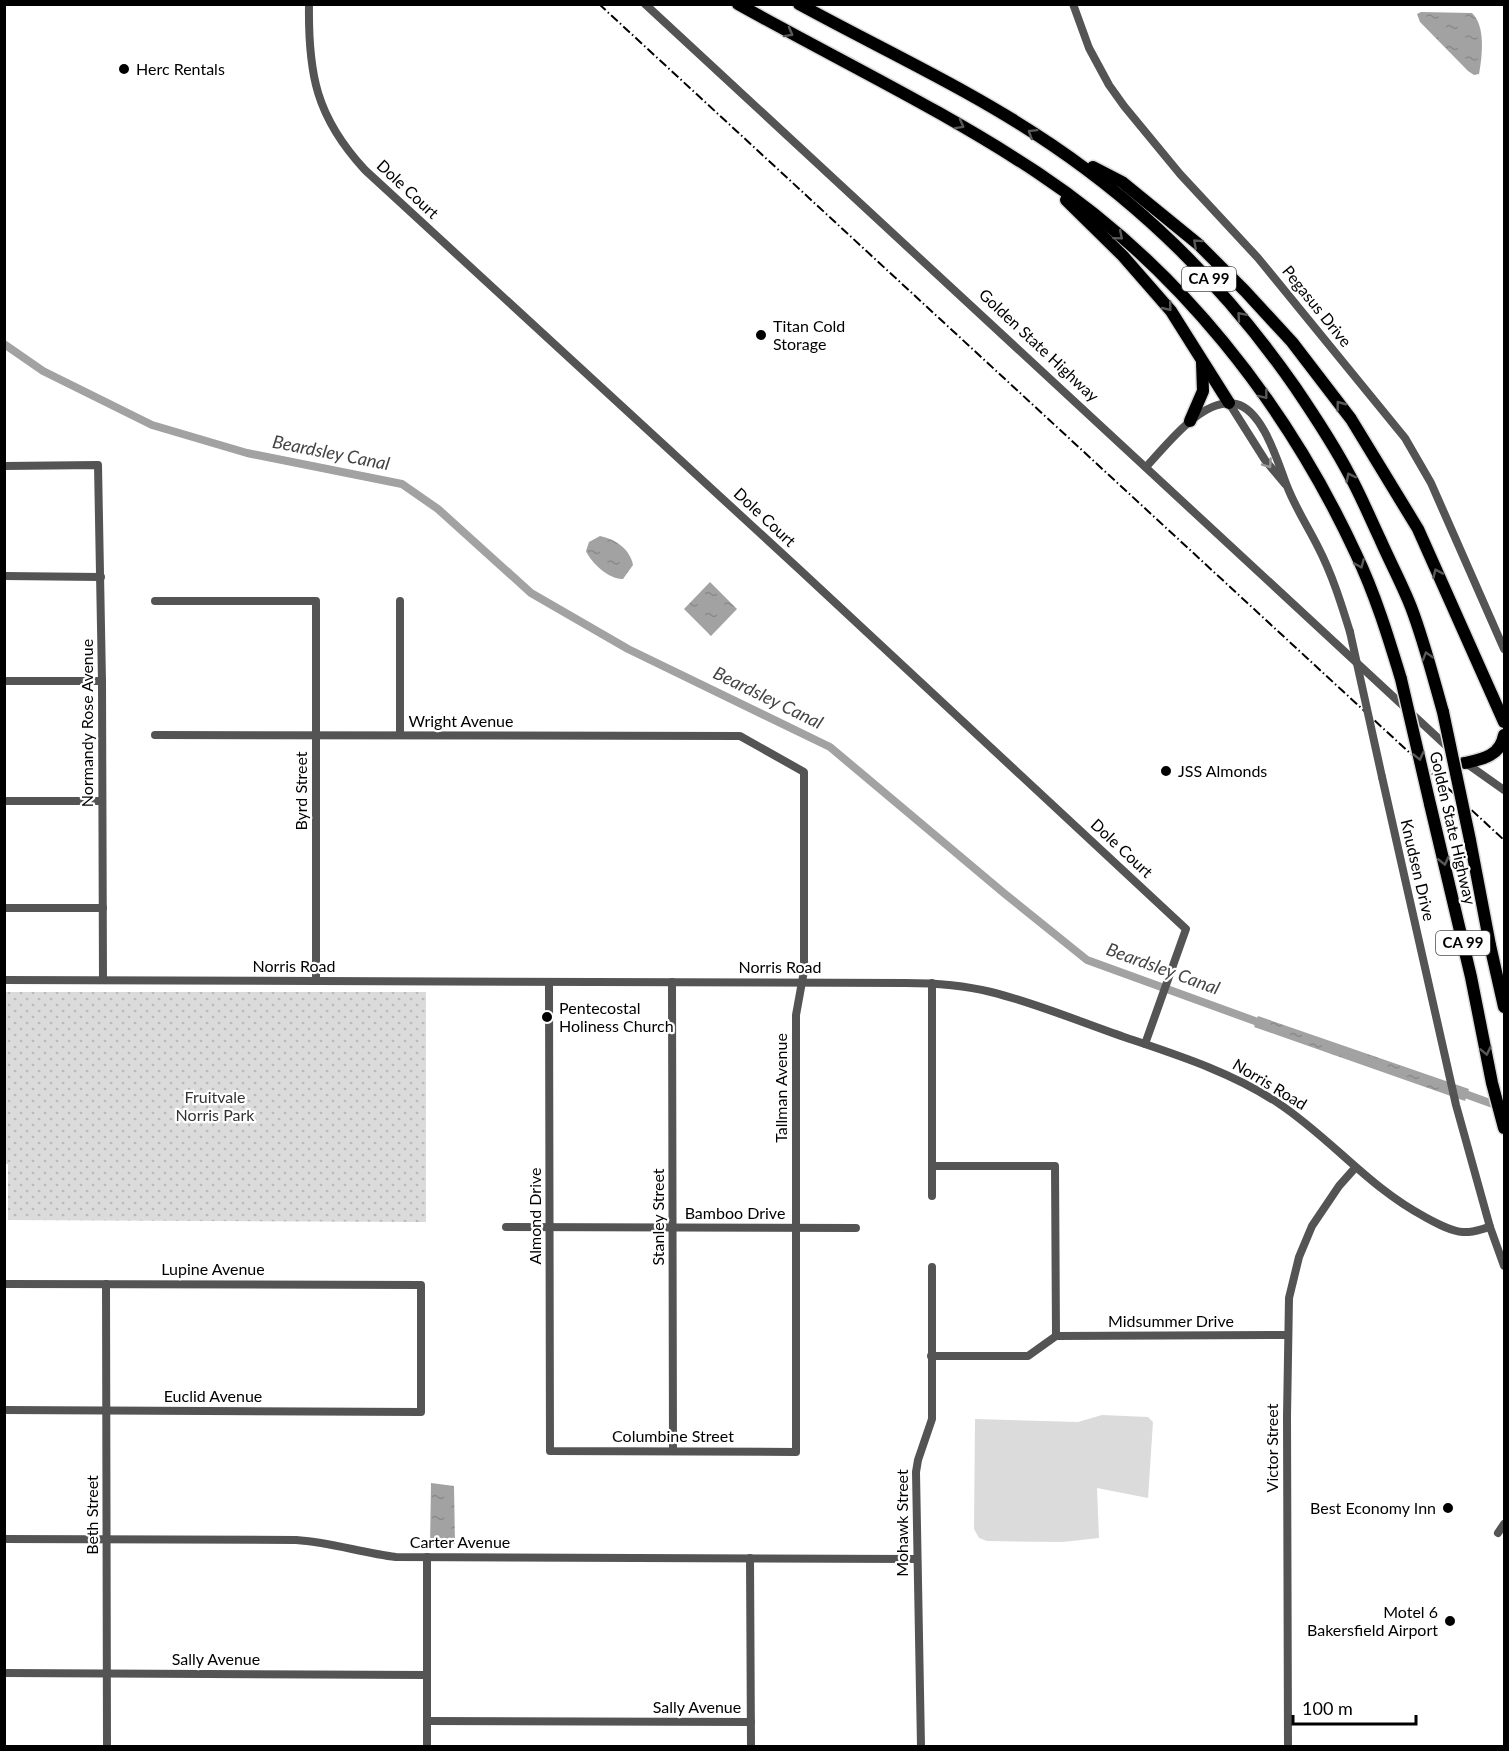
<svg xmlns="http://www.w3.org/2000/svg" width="1509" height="1751" viewBox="0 0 1509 1751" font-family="Lato,sans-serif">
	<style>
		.grass { fill: #dbdbdb }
		.park { fill: url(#park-dots) }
		.water { fill: url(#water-ripples) }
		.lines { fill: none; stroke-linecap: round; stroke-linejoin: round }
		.canal { stroke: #a2a2a2; stroke-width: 8 }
		.highway-casing { stroke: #dbdbdb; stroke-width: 15 }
		.minor { stroke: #545454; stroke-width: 8 }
		.highway { stroke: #000; stroke-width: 12 }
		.rail { stroke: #000; stroke-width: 2; stroke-dasharray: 9 3 1.5 3; stroke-linecap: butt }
		.highway-bridge-casing { stroke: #dbdbdb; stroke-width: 15; stroke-linecap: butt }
		.minor-bridge { stroke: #545454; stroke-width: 8 }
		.highway-bridge { stroke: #000; stroke-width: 12 }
		.oneway { stroke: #595959 }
		.oneway2 { stroke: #989898 }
		.poi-dot { fill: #000; stroke: #fff; stroke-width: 2 }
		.labels { text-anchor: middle; stroke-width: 4.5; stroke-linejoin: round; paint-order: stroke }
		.shield { fill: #fff; stroke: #4c4c4c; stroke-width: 1.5 }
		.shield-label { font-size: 15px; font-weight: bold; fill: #000 }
		.poi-label { font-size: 16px; fill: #000; stroke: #fff; text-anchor: start }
		.street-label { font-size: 16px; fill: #000; stroke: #fff }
		.park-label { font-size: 16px; fill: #323232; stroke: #fff }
		.water-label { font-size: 18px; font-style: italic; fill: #434343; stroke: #fff }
	</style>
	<defs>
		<pattern id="park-dots" width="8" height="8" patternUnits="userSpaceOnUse" patternTransform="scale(1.5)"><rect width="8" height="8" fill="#dbdbdb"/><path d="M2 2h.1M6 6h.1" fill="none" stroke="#bababa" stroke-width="1.8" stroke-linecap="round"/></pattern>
		<pattern id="water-ripples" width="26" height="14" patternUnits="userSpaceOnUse" patternTransform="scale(1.5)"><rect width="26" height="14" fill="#a2a2a2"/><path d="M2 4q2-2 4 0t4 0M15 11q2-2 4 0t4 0" fill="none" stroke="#8a8a8a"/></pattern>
	</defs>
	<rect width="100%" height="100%" fill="#fff"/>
	<!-- grass -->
	<polygon class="grass" points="1102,1415 1148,1417 1153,1422 1148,1498 1097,1488 1099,1538 1062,1542 987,1541 979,1538 974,1529 975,1419 1078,1422"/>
	<!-- park -->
	<polygon class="park" points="5,992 426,992 426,1222 8,1220 8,1164 4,1164"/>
	<!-- water -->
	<g class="water">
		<path d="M1421,12L1472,13C1486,26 1482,57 1479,74L1474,75L1468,71L1420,22L1417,14Z"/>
		<path d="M600,536C615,539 630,549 633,565L623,579C610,580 591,563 586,551L589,542Z"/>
		<polygon points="710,582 737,609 711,636 684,609"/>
		<polygon points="1258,1016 1469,1089 1465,1101 1254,1027"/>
		<polygon points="431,1483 454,1486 455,1544 430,1546"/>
	</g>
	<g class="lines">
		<!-- canal -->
		<g class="canal">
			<polyline points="4,344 43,371 152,425 247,453 402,484 438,509 531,593 628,649 830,747 1005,894 1087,960 1266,1025"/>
			<polyline points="1457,1091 1501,1107"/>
		</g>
		<!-- highway casing -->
		<g class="highway-casing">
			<g id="highway">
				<path d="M738,4C838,60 943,110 1038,173C1178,266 1286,403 1356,554C1375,594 1388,636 1401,679"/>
				<path d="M799,4C883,50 973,91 1052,145C1148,210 1229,292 1295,387C1314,415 1334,445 1350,476C1361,496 1370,518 1380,539C1390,562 1402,584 1411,607C1424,641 1433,677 1443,712"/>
				<polyline points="1093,167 1122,182 1198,244 1245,291 1292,342 1351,419 1418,529 1504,722"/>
				<polyline points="1066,200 1123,256 1171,311 1229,403"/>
				<polyline points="1190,421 1203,391 1202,362"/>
				<path d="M1465,763C1483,759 1500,756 1504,735"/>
				<polyline points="1430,804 1471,977 1492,1083 1504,1128"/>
				<polyline points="1470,840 1490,945 1504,1007"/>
			</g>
		</g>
		<!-- minor -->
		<g class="minor">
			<path d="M309,4C308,74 316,117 365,170L800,570L1186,929L1145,1044"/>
			<polyline points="645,4 1452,751"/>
			<polyline points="1073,4 1089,48 1109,85 1124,106 1180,174 1258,258 1405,438 1431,483 1504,649"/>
			<polyline points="1229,403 1265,460 1285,484"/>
			<polyline points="4,466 98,465 102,681 103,980"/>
			<path d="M1146,467C1166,446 1203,396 1236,404C1263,410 1278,463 1287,486C1295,507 1308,527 1318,547C1332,574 1341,603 1350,632"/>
			<polyline points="4,576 101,577"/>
			<polyline points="155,601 316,601 316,981"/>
			<polyline points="4,681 102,681"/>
			<polyline points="155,735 740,736 804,772 804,971 796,1015 796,1452 550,1451 549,982"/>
			<polyline points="400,735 400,601"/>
			<polyline points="1463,761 1504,790"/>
			<polyline points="1382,777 1456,1105 1490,1227 1504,1266"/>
			<polyline points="4,801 102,801"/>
			<polyline points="4,908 103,908"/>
			<path d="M4,980L905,983C934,983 963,985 991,992C1036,1003 1080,1022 1124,1037C1177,1055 1231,1072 1278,1103C1331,1138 1368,1187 1425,1217C1436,1223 1450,1231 1463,1232C1472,1233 1481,1229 1490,1227"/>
			<polyline points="672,982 673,1451"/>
			<polyline points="932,983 932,1196"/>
			<polyline points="932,1166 1055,1166 1056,1336"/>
			<polyline points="506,1227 856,1228"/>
			<polyline points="4,1284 421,1285 421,1412 4,1410"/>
			<polyline points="106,1284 107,1746"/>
			<polyline points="1056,1336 1287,1335"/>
			<polyline points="931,1356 1028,1356 1056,1336"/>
			<polyline points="1498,1533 1504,1524"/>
			<path d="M4,1539L296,1540C330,1542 362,1553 396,1557L916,1559"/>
			<polyline points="427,1557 427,1746"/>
			<polyline points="750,1558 751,1746"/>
			<polyline points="4,1673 427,1675"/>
			<polyline points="428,1721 751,1722"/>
			<polyline points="921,1746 916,1472 918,1460 932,1419 932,1267"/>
			<polyline points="1288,1746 1287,1416 1289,1298 1299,1257 1312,1226 1339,1186 1355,1168"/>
		</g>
		<!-- highway -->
		<use href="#highway" class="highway"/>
		<!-- rail -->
		<polyline class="rail" points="599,4 1504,840"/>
		<!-- highway-bridge casing -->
		<g class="highway-bridge-casing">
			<g id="highway-bridge">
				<polyline points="1401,679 1430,804"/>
				<polyline points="1443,712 1470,840"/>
			</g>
		</g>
		<!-- minor-bridge -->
		<polyline class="minor-bridge" points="1350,632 1382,777"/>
		<!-- highway-bridge -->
		<use href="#highway-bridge" class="highway-bridge"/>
	</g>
	<!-- one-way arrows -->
	<defs><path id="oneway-chevron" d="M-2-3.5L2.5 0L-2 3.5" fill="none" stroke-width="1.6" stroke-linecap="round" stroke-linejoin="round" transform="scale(1.5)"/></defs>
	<g class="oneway">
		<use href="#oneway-chevron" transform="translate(789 33) rotate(29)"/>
		<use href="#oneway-chevron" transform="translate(960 125) rotate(29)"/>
		<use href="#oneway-chevron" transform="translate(1032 133) rotate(-148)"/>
		<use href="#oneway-chevron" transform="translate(1119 236) rotate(40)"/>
		<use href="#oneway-chevron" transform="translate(1197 243) rotate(-138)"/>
		<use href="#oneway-chevron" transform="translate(1168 307) rotate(51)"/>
		<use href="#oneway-chevron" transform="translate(1241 316) rotate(-131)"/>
		<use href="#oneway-chevron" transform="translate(1264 395) rotate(52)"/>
		<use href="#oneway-chevron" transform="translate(1340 405) rotate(-127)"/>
		<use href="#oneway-chevron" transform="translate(1350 477) rotate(-117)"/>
		<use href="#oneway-chevron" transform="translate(1360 564) rotate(67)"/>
		<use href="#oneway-chevron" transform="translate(1437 573) rotate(-114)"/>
		<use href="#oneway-chevron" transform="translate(1427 656) rotate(-107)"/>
		<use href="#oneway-chevron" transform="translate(1419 756) rotate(77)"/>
		<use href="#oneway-chevron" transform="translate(1444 861) rotate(77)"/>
		<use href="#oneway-chevron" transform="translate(1486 1051) rotate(78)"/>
	</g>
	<use class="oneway2" href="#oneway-chevron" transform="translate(1268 464) rotate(55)"/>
	<!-- markers -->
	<g class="poi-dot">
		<circle cx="124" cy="69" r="6"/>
		<circle cx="761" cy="335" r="6"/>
		<circle cx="1166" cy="771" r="6"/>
		<circle cx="547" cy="1017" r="6"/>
		<circle cx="1448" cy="1508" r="6"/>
		<circle cx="1450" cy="1621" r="6"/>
	</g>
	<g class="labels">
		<!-- shield labels -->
		<g class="shield">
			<rect x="1182" y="267" width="54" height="24" rx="4.5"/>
			<rect x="1436" y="931" width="54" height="24" rx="4.5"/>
		</g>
		<g class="shield-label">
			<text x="1209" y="284">CA 99</text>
			<text x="1463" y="948">CA 99</text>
		</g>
		<!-- poi labels -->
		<g class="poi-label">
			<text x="136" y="75">Herc Rentals</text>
			<text x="773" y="332">Titan Cold<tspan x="773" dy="18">Storage</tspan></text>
			<text x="1178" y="777">JSS Almonds</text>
			<text x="559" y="1014">Pentecostal<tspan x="559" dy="18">Holiness Church</tspan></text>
			<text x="1436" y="1514" text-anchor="end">Best Economy Inn</text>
			<text x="1438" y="1618" text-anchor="end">Motel 6<tspan x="1438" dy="18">Bakersfield Airport</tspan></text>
		</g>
		<!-- street labels -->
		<g class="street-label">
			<text transform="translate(408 189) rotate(43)" y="6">Dole Court</text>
			<text transform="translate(1317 306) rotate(51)" y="6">Pegasus Drive</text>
			<text transform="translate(1039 345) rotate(43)" y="6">Golden State Highway</text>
			<text transform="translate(765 517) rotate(43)" y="6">Dole Court</text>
			<text x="461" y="727">Wright Avenue</text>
			<text transform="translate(87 723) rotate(-90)" y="6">Normandy Rose Avenue</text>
			<text transform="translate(301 791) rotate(-90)" y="6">Byrd Street</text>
			<text transform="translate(1453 828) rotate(77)" y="6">Golden State Highway</text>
			<text transform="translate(1122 848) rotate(43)" y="6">Dole Court</text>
			<text transform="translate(1418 870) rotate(77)" y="6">Knudsen Drive</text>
			<text x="294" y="972">Norris Road</text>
			<text x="780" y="973">Norris Road</text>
			<text transform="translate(1270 1084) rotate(31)" y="6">Norris Road</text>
			<text transform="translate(781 1088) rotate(-90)" y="6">Tallman Avenue</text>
			<text x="735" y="1219">Bamboo Drive</text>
			<text transform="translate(535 1216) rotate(-90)" y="6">Almond Drive</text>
			<text transform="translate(658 1217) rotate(-90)" y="6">Stanley Street</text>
			<text x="213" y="1275">Lupine Avenue</text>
			<text x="1171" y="1327">Midsummer Drive</text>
			<text x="213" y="1402">Euclid Avenue</text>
			<text x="673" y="1442">Columbine Street</text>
			<text transform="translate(1272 1448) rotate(-90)" y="6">Victor Street</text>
			<text transform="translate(92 1515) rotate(-90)" y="6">Beth Street</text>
			<text transform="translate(902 1523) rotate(-90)" y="6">Mohawk Street</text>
			<text x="460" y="1548">Carter Avenue</text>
			<text x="216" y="1665">Sally Avenue</text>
			<text x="697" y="1713">Sally Avenue</text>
		</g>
		<!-- park labels -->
		<g class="park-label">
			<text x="215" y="1103">Fruitvale<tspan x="215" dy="18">Norris Park</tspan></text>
		</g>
		<!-- water labels -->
		<g class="water-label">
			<text transform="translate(331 453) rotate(11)" y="6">Beardsley Canal</text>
			<text transform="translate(768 698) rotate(26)" y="6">Beardsley Canal</text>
			<text transform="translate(1163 969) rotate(20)" y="6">Beardsley Canal</text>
		</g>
	</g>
	<!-- border -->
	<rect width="1509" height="1751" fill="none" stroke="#000000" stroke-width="12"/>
	<!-- scale -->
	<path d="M1293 1715v9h123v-9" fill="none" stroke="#000000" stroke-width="3"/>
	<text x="1302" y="1715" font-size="18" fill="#000000" stroke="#ffffff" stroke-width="4.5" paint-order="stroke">100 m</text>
</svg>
